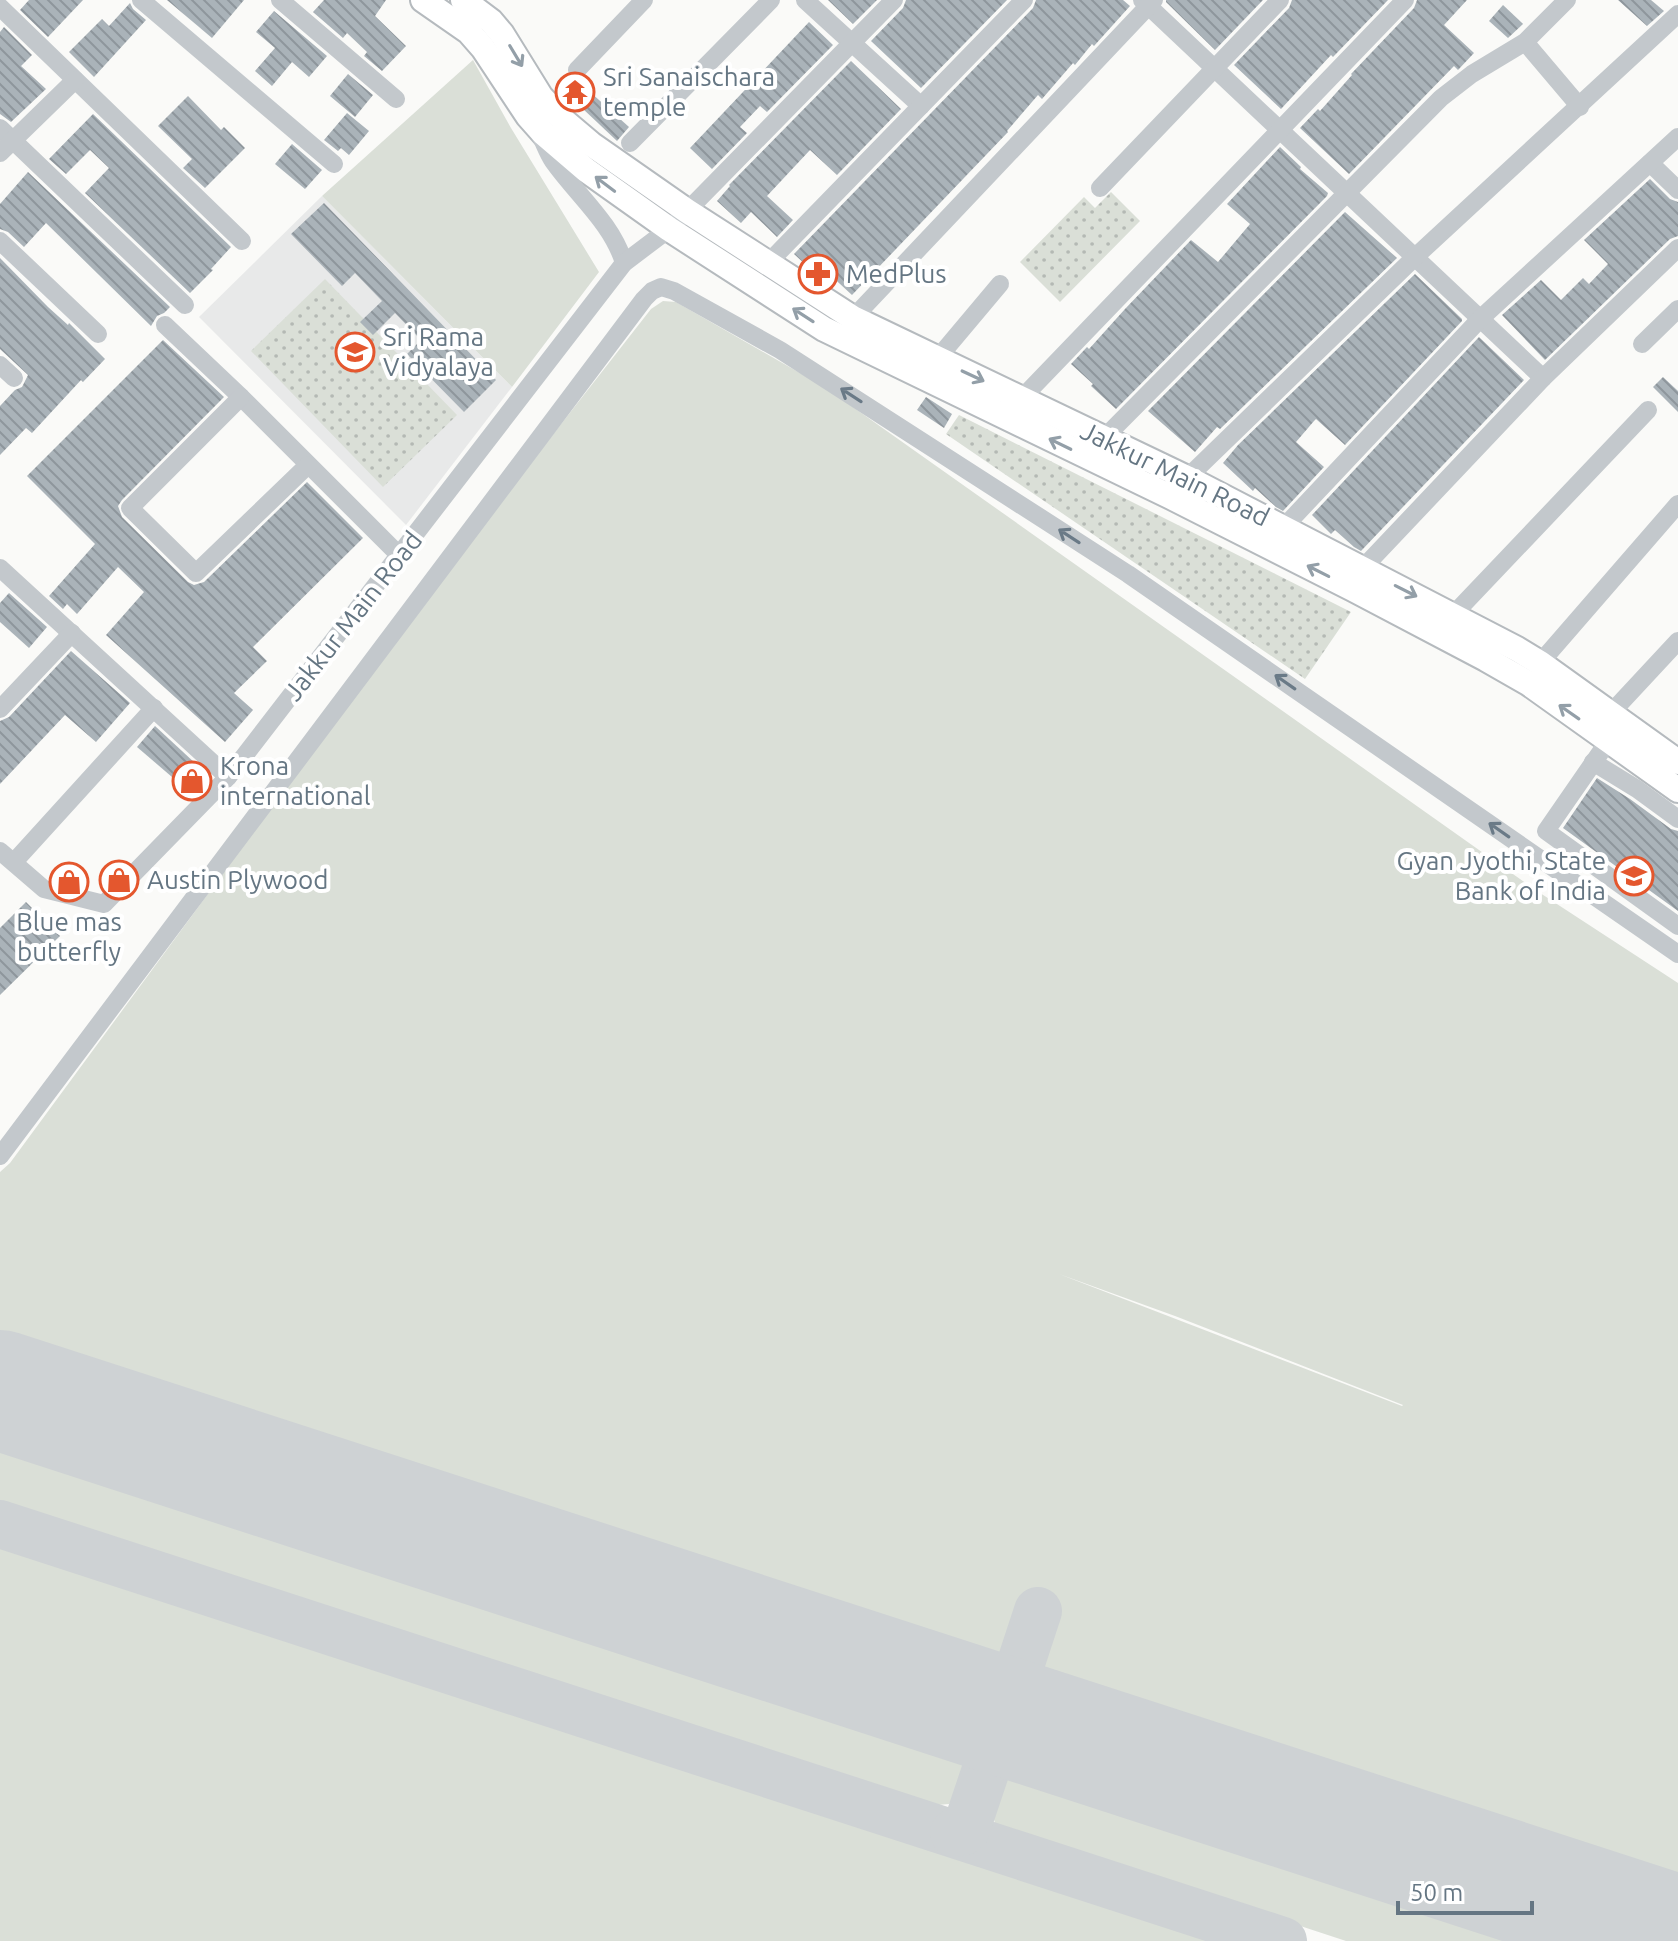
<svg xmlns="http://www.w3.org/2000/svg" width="1678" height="1941" viewBox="0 0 1678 1941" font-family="Ubuntu,sans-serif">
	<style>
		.built { fill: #e8e9e9 }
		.green { fill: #dadfd7; fill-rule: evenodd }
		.park { fill: url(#park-dots) }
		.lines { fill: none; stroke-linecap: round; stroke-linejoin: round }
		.taxiway { stroke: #ced2d4; stroke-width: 48 }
		.runway { stroke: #ced2d4; stroke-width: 120 }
		.building { fill: url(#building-back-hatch) }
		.major-casing { stroke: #b5babe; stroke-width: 28 }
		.minor { stroke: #c3c8cc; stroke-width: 18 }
		.major { stroke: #fff; stroke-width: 24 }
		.oneway { stroke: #939fa8 }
		.oneway2 { stroke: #6a7a87 }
		.labels { text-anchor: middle; stroke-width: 8; stroke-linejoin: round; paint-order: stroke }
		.poi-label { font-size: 26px; fill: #657683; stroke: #fff; text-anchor: start }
		.street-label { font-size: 26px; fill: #657683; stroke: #fff }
	</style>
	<defs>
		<pattern id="park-dots" width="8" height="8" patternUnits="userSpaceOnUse" patternTransform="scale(2)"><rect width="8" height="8" fill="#dadfd7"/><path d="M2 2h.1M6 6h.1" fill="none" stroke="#b4b9b4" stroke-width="1.8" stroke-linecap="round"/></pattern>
		<pattern id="building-back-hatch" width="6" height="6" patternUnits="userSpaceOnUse" patternTransform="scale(2)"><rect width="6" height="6" fill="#aab3b9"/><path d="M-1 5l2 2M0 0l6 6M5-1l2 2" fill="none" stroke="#8e969c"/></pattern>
	</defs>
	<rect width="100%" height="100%" fill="#fafaf8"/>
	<!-- built -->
	<polygon class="built" points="322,196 512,387 406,525 199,317"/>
	<!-- green -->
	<g class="green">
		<polygon points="473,60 511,128 599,272 512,387 322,196"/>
		<path d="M663,301L676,302L826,388L1537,891L1678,983V1907L1041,1697L1036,1689V1681L1057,1616L1021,1603L997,1668C992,1676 987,1679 978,1677L0,1363V1172L10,1163L369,675L504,497L651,309ZM1059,1274L1175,1316L1403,1405L1402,1406Z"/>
		<path d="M0,1422L961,1733C968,1737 970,1741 970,1748L956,1795L949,1804L937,1805L0,1506Z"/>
		<polygon points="0,1547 1216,1941 0,1941"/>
		<polygon points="1025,1751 1604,1941 1346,1941 1007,1830 995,1823 992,1813 1011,1760 1017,1753"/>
	</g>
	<!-- park -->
	<g class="park">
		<polygon points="1111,192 1140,221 1060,302 1020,262 1084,197 1095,208"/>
		<polygon points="325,279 457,415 383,487 251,351"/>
		<polygon points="959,415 1351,612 1305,679 946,434"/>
	</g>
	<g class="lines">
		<!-- taxiway -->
		<g class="taxiway">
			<polyline points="0,1524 1283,1941"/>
			<polyline points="954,1833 962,1832 966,1829 1000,1728 998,1717 990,1711 1003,1705 1012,1690 1038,1611"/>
		</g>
		<!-- runway -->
		<polyline class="runway" points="0,1390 1678,1935"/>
	</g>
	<!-- building -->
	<g class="building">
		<polygon points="29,0 83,0 48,37 20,10"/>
		<polygon points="167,0 244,0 212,38"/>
		<polygon points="324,0 386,0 375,16 406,46 382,71 364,56 367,52 347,33 343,38 313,12"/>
		<polygon points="828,0 877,0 853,24"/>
		<polygon points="906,0 1007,0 921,88 871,41 903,8"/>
		<polygon points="1036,0 1123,0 1130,6 1094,46 1092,44 1075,65 1073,63 1042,99 1038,95 1007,131 1008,132 852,295 827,272 821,279 794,254 1033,8"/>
		<polygon points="1166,0 1263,0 1215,50 1166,2"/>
		<polygon points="1292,0 1388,0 1333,57 1331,55 1281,109 1234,65 1289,8"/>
		<polygon points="1417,0 1467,0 1444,25 1474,53 1458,70 1454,66 1349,174 1300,128 1318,109 1320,111 1352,75 1351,74 1414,8"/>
		<polygon points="1618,0 1651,0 1664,11 1647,26"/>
		<polygon points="130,3 133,9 146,20 94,77 69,52 102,19 109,26"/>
		<polygon points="1503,5 1523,24 1508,38 1489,21"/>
		<polygon points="274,11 327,56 309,77 292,62 272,86 255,71 275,48 256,32"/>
		<polygon points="809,22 833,45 767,112 760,106 740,127 747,133 712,169 690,148"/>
		<polygon points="4,27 32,55 21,66 46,89 11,122 0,114 0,32"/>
		<polygon points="851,61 901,109 837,175 810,150 767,196 793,220 777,237 751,212 741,223 717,201 730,186 729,185"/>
		<polygon points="348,74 373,95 355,117 330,96"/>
		<polygon points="573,81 579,82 629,127 617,141 564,91"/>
		<polygon points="188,96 221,130 224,127 245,148 205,188 183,168 192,159 158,126"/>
		<polygon points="347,113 369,131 349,155 341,148 338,151 324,140"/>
		<polygon points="93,114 231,247 211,269 213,270 190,293 85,193 109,168 90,150 66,174 49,159"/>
		<polygon points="292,144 322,170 305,189 275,164"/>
		<polygon points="1280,147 1301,167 1300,169 1328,193 1327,196 1116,409 1091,386 1093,384 1071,364 1087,347 1089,349 1125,309 1191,240 1218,262 1250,224 1227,204"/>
		<polygon points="28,172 170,307 164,313 157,316 151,326 46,223 24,247 8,232 0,229 0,204"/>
		<polygon points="1650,179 1670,199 1678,202 1678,236 1670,239 1545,360 1502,315 1541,280 1561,300 1583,278 1589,284 1608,264 1584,240"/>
		<polygon points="324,203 496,380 464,412 407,354 421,340 395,313 373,335 360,322 382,301 355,273 342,286 291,234"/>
		<polygon points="1345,212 1397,258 1220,429 1217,427 1195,452 1148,411"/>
		<polygon points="0,258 48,307 68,325 69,323 105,359 83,382 81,380 32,433 26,428 0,455 0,406 15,390 22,387 28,375 0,349"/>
		<polygon points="1415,274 1462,319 1462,321 1345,445 1316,419 1314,421 1296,442 1324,467 1283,511 1276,507 1255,488 1253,491 1223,463 1238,445"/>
		<polygon points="1479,337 1524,380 1361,551 1354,547 1335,530 1331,534 1312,515"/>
		<polygon points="163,340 224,397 122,500 118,506 122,517 188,582 194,585 204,582 307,482 363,538 253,647 267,661 234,693 253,710 225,742 106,635 144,592 118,567 77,614 67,604 63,609 49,596 95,544 27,476"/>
		<polygon points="1663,377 1678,391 1678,412 1653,387"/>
		<polygon points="926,397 952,414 944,428 917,410"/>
		<polygon points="9,593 47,627 29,648 0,622 0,603"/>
		<polygon points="71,651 130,703 96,742 65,715 0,784 0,721 9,717"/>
		<polygon points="155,726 196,764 179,783 137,747"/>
		<polygon points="1597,778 1630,799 1671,829 1678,831 1678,911 1563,828"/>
		<polygon points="26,902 60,936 0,995 0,928"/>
	</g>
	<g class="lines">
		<!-- major casing -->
		<g class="major-casing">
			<g id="major">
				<polyline points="423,0 469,32 483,48 528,116 544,134 586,170 669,229 824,329 1171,497 1353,589 1486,659 1528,683 1678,790"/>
				<polyline points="463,0 491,21 502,34 541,97 565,122 591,144 687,211 853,318 1187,478 1517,649 1540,663 1678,762"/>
			</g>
		</g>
		<!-- minor -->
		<g class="minor">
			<polyline points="141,0 334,164"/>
			<polyline points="280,0 396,99"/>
			<polyline points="805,0 921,106"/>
			<polyline points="1142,0 1543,378"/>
			<polyline points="0,7 242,241"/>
			<polyline points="1525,42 1580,107"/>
			<polyline points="577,70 644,0"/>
			<polyline points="0,128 185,305"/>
			<path d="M539,133C544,142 547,152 553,161C577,195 612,223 624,263"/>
			<polyline points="630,143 771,0"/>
			<polyline points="0,153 75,80"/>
			<polyline points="1650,163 1678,190"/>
			<polyline points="1100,188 1280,0"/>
			<polyline points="0,241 98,334"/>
			<polyline points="769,262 1024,0"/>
			<polyline points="853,318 1154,0"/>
			<polyline points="165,325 241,397 400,556"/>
			<polyline points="1642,344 1678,309"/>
			<polyline points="937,359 1000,284"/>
			<polyline points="0,365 14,378"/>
			<polyline points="241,397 130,508 196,573 308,465"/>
			<polyline points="1021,399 1405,0"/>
			<polyline points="1104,438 1441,98 1472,74 1525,42 1567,0"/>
			<polyline points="1187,478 1415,257 1678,14"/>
			<polyline points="1283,528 1480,319 1678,137"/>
			<polyline points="0,568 228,777"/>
			<polyline points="1357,579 1362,569 1543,378 1678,248"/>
			<polyline points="1453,615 1648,410"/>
			<polyline points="1540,663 1678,504"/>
			<polyline points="0,709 72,633"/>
			<polyline points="1611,713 1678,641"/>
			<polyline points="1609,740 1546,831 1678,926"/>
			<polyline points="1593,762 1637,789 1678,819"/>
			<polyline points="0,851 44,889 104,904 228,777 624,263 669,229 687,211 894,0"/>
			<polyline points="14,862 154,708"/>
			<polyline points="0,1156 644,299 652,291 661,287 674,291 780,350 1128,574 1678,954"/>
		</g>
		<!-- major -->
		<use href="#major" class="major"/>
	</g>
	<!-- one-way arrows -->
	<defs><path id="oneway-shaft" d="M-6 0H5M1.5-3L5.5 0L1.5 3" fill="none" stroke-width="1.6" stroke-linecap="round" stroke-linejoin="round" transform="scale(2)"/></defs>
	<g class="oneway">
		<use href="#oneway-shaft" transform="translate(516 56) rotate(59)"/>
		<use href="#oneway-shaft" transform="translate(605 184) rotate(-143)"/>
		<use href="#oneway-shaft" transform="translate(803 315) rotate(-147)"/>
		<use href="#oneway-shaft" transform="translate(973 376) rotate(25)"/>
		<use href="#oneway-shaft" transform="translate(1060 444) rotate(-154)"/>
		<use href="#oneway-shaft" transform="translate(1318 571) rotate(-153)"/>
		<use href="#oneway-shaft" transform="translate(1406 591) rotate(27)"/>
		<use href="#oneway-shaft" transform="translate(1569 712) rotate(-145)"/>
	</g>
	<g class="oneway2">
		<use href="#oneway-shaft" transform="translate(851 395) rotate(-147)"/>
		<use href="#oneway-shaft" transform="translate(1069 536) rotate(-147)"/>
		<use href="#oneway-shaft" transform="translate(1285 682) rotate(-145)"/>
		<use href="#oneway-shaft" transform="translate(1499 830) rotate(-145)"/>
	</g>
	<!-- icons -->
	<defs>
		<g id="temple-ring" transform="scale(2)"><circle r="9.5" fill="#fff" stroke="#e4572e" stroke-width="1.5"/><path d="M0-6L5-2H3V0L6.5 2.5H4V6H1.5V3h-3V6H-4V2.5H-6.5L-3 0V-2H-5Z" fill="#e4572e"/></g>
		<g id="pharmacy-ring" transform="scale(2)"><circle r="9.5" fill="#fff" stroke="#e4572e" stroke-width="1.5"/><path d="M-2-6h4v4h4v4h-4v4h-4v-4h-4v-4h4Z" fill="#e4572e"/></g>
		<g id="school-ring" transform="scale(2)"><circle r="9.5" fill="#fff" stroke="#e4572e" stroke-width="1.5"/><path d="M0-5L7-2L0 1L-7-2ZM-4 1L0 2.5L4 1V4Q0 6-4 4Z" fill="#e4572e"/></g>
		<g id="shop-ring" transform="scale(2)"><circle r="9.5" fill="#fff" stroke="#e4572e" stroke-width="1.5"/><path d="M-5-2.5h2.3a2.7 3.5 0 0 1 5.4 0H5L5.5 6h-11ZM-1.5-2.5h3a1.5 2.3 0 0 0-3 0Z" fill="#e4572e"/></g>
		<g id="university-ring" transform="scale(2)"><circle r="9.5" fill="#fff" stroke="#e4572e" stroke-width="1.5"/><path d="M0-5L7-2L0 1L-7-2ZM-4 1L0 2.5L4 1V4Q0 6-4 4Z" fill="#e4572e"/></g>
	</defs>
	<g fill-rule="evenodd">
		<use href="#temple-ring" x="575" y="92"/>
		<use href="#pharmacy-ring" x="818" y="274"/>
		<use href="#school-ring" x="355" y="352"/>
		<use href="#shop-ring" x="192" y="781"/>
		<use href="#university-ring" x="1634" y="876"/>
		<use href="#shop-ring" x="119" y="880"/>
		<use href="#shop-ring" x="69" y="882"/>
	</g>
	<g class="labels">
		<!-- poi labels -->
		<g class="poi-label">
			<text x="603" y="86">Sri Sanaischara<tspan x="603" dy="30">temple</tspan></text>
			<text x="846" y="283">MedPlus</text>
			<text x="383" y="346">Sri Rama<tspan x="383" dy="30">Vidyalaya</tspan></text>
			<text x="220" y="775">Krona<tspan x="220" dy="30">international</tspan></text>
			<text x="1606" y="870" text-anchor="end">Gyan Jyothi, State<tspan x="1606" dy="30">Bank of India</tspan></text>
			<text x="147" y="889">Austin Plywood</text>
			<text x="69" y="931" text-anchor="middle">Blue mas<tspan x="69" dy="30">butterfly</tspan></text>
		</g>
		<!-- street labels -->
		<g class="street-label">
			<text transform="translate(1175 474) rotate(26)" y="9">Jakkur Main Road</text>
			<text transform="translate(353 616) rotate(-52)" y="9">Jakkur Main Road</text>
		</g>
	</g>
	<!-- scale -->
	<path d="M1398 1901v12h134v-12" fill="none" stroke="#657683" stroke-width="4"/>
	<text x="1410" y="1901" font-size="24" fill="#657683" stroke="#ffffff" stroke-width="6" paint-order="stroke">50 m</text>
</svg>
